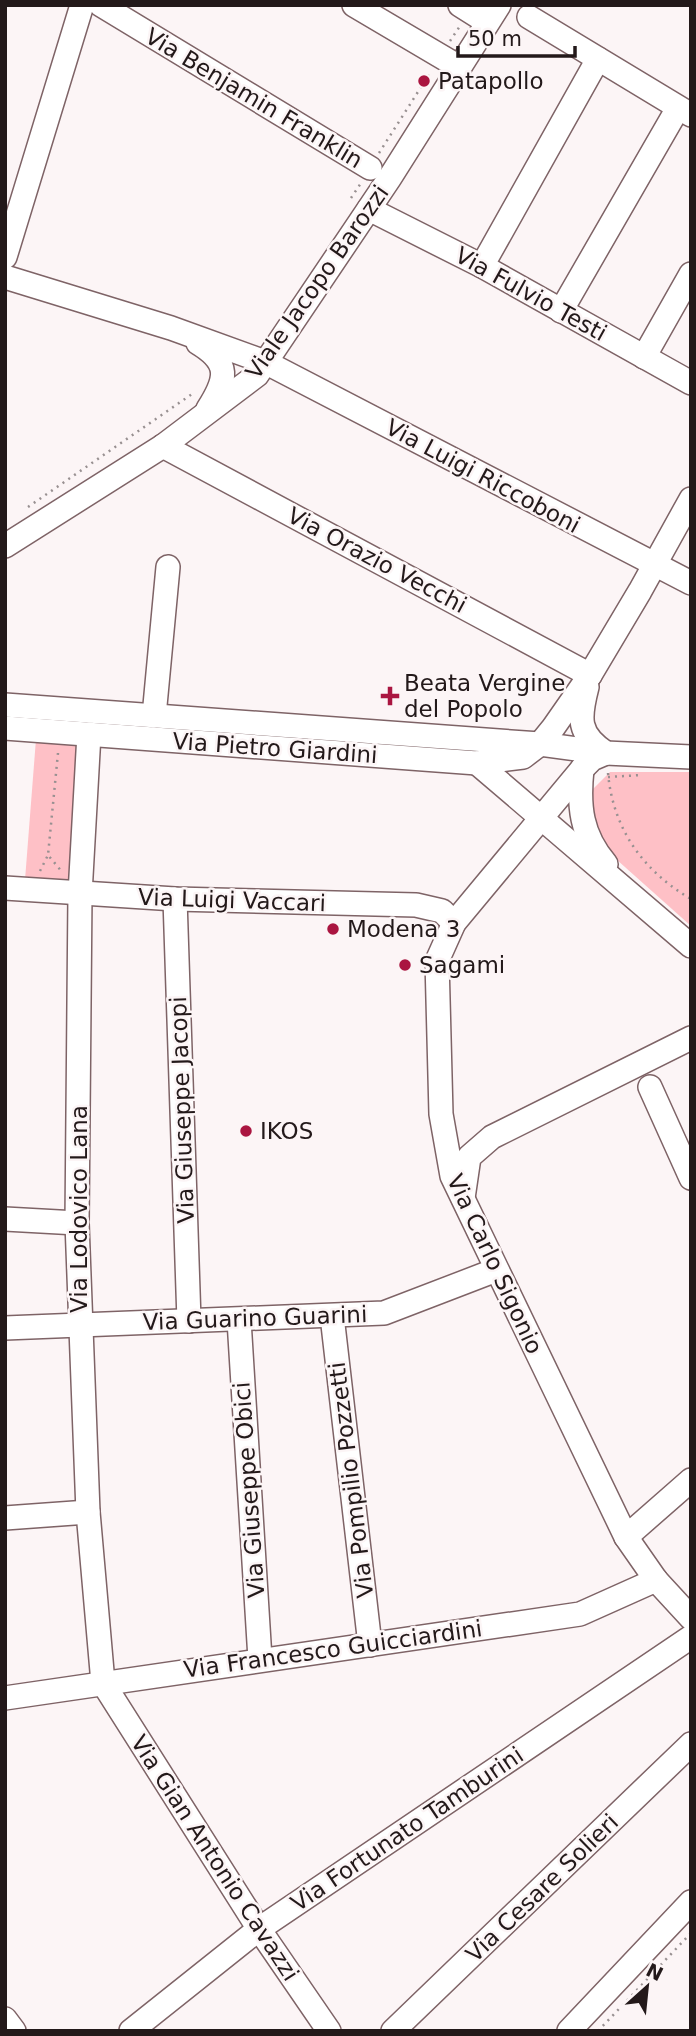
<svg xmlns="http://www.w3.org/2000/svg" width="696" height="2036" viewBox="0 0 696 2036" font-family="'DejaVu Sans',sans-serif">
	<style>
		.green { fill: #fec0c6 }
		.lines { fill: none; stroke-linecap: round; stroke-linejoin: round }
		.minor-casing { stroke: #7e6366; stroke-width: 26 }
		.path { stroke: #989091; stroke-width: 2.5; stroke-dasharray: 2 5; stroke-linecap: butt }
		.minor { stroke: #fff; stroke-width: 23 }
		.poi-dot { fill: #aa1540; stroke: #fcf5f6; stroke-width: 2.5 }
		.labels { text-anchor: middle; stroke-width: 5; stroke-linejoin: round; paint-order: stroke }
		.poi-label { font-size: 23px; fill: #23191a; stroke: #fcf5f6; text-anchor: start }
		.street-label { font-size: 23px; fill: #23191a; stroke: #fcf5f6 }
	</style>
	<rect width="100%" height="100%" fill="#fcf5f6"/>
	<!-- green -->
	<g class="green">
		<polygon points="36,739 83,742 71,884 25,880"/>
		<polygon points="610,772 691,772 691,926 607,851 592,824 592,790"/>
	</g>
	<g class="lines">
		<!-- minor casing -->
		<g class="minor-casing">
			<g id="minor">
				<polyline points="101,5 370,168"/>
				<polyline points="354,5 459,67"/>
				<polyline points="460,5 487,22"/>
				<polyline points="529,17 691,115"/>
				<polyline points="369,209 482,266 691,383"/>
				<polyline points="5,257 82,5"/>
				<polyline points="482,266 598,59"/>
				<polyline points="5,277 171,328 265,362 691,583"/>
				<polyline points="561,311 678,108"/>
				<path d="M198,343C231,363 227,379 208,409"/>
				<polyline points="644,357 691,274"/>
				<polyline points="163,446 590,675"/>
				<polyline points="5,546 163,446 257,375 389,179 499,5"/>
				<path d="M587,687C579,718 577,734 606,753"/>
				<polyline points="5,705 540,744 606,753 691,757"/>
				<polyline points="154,716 168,567"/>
				<polyline points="5,728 477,763 523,757 540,744 553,728 590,675 640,591 691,499"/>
				<polyline points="89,734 80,894 77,1223 88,1512 103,1683 259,1929 329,2031"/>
				<polyline points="606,753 592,759 582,769 454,923 437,961 441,1114 452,1176 626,1537 656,1580 691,1618"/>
				<polyline points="477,763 691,946"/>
				<path d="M582,769C578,806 581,835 606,864"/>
				<polyline points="5,888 175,899 416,905 442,911 454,923"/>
				<polyline points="175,899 189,1321"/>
				<polyline points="650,1087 691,1178"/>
				<polyline points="463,1198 469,1157 492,1137 691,1038"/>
				<polyline points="5,1219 77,1223"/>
				<polyline points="332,1316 370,1645"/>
				<polyline points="239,1320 260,1659"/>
				<polyline points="5,1328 384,1313 496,1270"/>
				<polyline points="5,1518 88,1512"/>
				<polyline points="626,1537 691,1480"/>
				<polyline points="5,1698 580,1614 656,1580"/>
				<polyline points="5,2019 14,2031"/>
				<polyline points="131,2031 259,1929 691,1637"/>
				<polyline points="393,2031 691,1744"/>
				<polyline points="569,2031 691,1902"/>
			</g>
		</g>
		<!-- path -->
		<g class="path">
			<polyline points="450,41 460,26"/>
			<polyline points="379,153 430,73"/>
			<polyline points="351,198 361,183"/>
			<polyline points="28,507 195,392"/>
			<polyline points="58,753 48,855 63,873"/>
			<path d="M608,773C613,829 643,871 691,899"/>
			<polyline points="608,777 642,775"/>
			<polyline points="40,871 48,855"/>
			<polyline points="598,2031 691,1933"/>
		</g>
		<!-- minor -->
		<use href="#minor" class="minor"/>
	</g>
	<!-- markers -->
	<g class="poi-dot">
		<circle cx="424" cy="81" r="7"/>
		<path d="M386.5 685.5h7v7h7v7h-7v7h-7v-7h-7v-7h7z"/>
		<circle cx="333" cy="929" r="7"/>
		<circle cx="405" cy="965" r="7"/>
		<circle cx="246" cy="1131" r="7"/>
	</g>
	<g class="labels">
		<!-- poi labels -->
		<g class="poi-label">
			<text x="438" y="89">Patapollo</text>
			<text x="404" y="691">Beata Vergine<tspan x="404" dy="26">del Popolo</tspan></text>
			<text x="347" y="937">Modena 3</text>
			<text x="419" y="973">Sagami</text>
			<text x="260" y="1139">IKOS</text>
		</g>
		<!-- street labels -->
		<g class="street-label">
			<text transform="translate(254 98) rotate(31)" y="8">Via Benjamin Franklin</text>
			<text transform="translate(317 282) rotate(-55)" y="8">Viale Jacopo Barozzi</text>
			<text transform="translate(531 294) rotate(29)" y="8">Via Fulvio Testi</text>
			<text transform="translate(483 476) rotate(28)" y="8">Via Luigi Riccoboni</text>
			<text transform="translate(377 560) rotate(28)" y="8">Via Orazio Vecchi</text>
			<text transform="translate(275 748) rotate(4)" y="8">Via Pietro Giardini</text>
			<text transform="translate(232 900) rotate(2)" y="8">Via Luigi Vaccari</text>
			<text transform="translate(182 1110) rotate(-92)" y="8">Via Giuseppe Jacopi</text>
			<text transform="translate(79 1209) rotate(-90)" y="8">Via Lodovico Lana</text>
			<text transform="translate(495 1264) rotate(65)" y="8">Via Carlo Sigonio</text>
			<text transform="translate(255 1318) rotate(-2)" y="8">Via Guarino Guarini</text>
			<text transform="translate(351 1480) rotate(-97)" y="8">Via Pompilio Pozzetti</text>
			<text transform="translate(249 1490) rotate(-94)" y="8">Via Giuseppe Obici</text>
			<text transform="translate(333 1649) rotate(-8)" y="8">Via Francesco Guicciardini</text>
			<text transform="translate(407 1829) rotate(-34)" y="8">Via Fortunato Tamburini</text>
			<text transform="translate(215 1858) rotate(57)" y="8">Via Gian Antonio Cavazzi</text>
			<text transform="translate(542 1888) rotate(-44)" y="8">Via Cesare Solieri</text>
		</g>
	</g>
	<!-- border -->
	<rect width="696" height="2036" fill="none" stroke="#23191a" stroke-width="14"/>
	<!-- north arrow -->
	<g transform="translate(647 1987) rotate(27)" stroke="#fcf5f6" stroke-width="5" paint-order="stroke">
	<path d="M0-5L12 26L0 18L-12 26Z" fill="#23191a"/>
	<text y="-10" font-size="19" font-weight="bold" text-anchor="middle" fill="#23191a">N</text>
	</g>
	<!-- scale -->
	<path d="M458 46v10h117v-10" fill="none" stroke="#23191a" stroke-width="3.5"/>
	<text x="468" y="46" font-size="21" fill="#23191a" stroke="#fcf5f6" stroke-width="5" paint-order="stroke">50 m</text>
</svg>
